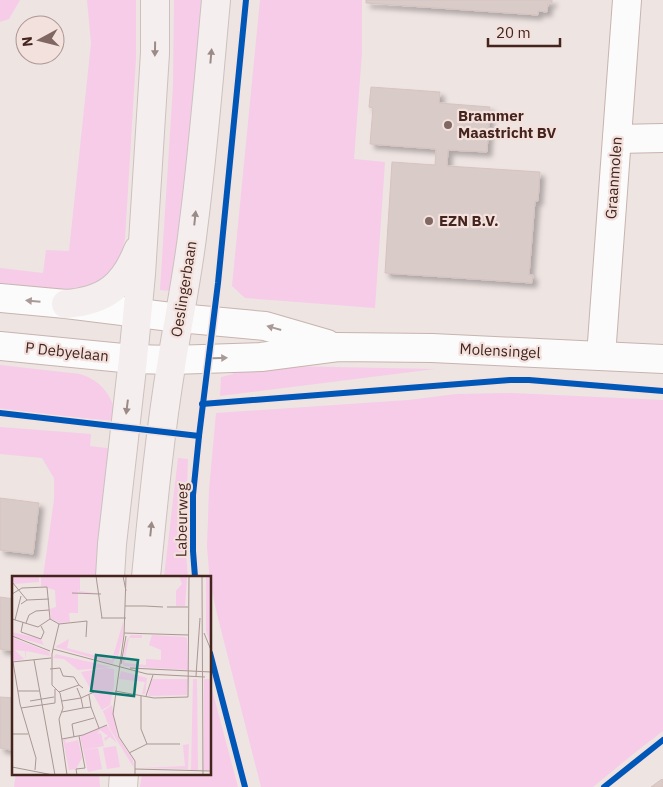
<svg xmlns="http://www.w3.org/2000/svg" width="663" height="787" viewBox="0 0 663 787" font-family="'IBM Plex Sans',sans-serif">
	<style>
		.green { fill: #f6cce9 }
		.building { fill: #d9cbc8; stroke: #d7c3bf; filter: url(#shadow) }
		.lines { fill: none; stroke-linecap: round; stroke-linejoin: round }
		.minor-casing { stroke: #c7b4af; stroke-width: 30 }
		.major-casing { stroke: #ccc1bf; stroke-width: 30 }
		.minor { stroke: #fcfbfb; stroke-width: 28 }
		.major { stroke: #f4efee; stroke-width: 28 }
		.cycleway-casing { stroke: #f3e1dd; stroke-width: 9 }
		.cycleway { stroke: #0057b8; stroke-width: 6 }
		.oneway { fill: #9c8a86 }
		.oneway2 { fill: #a99a97 }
		.poi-dot { fill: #806762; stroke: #f3e1dd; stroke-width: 2 }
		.labels { text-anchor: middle; stroke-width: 4.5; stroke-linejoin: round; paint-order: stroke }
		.poi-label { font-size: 15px; font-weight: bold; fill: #44241d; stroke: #f3e1dd; text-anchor: start }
		.street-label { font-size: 15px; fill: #44241d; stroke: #f3e1dd }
		.inset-road { fill: none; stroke: #aa9793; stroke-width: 1 }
		.view { fill: #0f766e; fill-opacity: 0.15; stroke: #0f766e; stroke-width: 2.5 }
		.inset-edge { fill: none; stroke: #44241d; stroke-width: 2.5 }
	</style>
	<defs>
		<filter id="shadow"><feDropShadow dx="4.5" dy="4.5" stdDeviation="2.5" flood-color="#0004"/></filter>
	</defs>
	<rect width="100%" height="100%" fill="#eee4e2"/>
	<!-- green -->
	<g class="green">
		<polygon points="0,0 20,0 9,19 0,22"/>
		<polygon points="87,0 136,0 136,58 125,239 121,255 113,269 104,279 86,287 68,290 0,283 0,268 43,273 46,250 69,251 91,43"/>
		<polygon points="174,0 204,0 190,135 171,291 160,290 173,86"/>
		<polygon points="260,0 362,0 362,53 354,159 385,162 375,308 245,298 232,286"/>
		<path d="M0,365L80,374C104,382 112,397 118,421L0,412Z"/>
		<polygon points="233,366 286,366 435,369 220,396 221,377 233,374"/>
		<polygon points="512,393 663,400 663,731 632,755 593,787 261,787 217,614 210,582 207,547 209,490 216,413 408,400 456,394"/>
		<polygon points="0,427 91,434 90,446 115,449 100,577 43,577 54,500 54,478 42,458 0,454"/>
		<polygon points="178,458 188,459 185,542 188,577 164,577"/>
		<polygon points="210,682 238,787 140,787 142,773 210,773"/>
		<polygon points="16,773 99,773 100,787 14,787"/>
	</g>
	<!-- building -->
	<g class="building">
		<polygon points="366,0 552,0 552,3 548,3 547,12 538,11 538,15 366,3"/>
		<polygon points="371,87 440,92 439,103 490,107 487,152 448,150 447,166 540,172 538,201 535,201 529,275 533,275 532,283 385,273 392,162 435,165 436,149 370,144 373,108 369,107"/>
		<polygon points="0,498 39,503 33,554 0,550"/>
		<polygon points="0,597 14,599 14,651 0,649"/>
		<polygon points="0,697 14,698 14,721 11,750 0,748"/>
		<polygon points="662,779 663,781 663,787 651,787"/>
	</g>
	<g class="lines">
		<!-- minor casing -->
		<g class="minor-casing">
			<g id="minor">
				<polyline points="617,139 663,138"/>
				<polyline points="0,298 66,304 179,318 265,326 327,344"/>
				<polyline points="0,346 133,359 172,360 261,357 338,347 432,348 663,359"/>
				<polyline points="601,356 627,0"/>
			</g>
		</g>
		<!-- major casing -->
		<g class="major-casing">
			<g id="major">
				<path d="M66,304C105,301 124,286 138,250"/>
				<polyline points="110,577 112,544 133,359 141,274 155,53 155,0"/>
				<path d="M146,577C153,504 160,432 172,360C179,316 188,273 193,229C203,153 209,76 216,0"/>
				<polyline points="123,787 124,773"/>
			</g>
		</g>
		<!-- minor -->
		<use href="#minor" class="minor"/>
		<!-- major -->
		<use href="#major" class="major"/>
		<!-- cycleway casing -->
		<g class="cycleway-casing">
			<g id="cycleway">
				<polyline points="202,404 510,380 529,380 663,391"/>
				<polyline points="0,413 199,436"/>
				<polyline points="195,577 193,551 193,495 199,436 218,283 246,0"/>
				<polyline points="210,653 245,787"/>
				<polyline points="604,787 663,740"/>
			</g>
		</g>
		<!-- cycleway -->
		<use href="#cycleway" class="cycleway"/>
	</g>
	<!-- one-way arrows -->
	<defs><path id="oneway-solid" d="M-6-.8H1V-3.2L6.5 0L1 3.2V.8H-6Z" transform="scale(1.25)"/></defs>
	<g class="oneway">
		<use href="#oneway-solid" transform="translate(155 49) rotate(91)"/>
		<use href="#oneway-solid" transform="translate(211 56) rotate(-85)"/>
		<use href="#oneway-solid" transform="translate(195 218) rotate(-84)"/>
		<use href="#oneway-solid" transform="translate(127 407) rotate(97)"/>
		<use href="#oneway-solid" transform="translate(151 529) rotate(-84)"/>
	</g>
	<g class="oneway2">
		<use href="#oneway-solid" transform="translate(33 301) rotate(-175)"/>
		<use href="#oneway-solid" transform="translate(274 328) rotate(-164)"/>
		<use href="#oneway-solid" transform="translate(220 358) rotate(-2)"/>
	</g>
	<!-- markers -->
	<g class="poi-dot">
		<circle cx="448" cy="125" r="5"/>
		<circle cx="429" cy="221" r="5"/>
	</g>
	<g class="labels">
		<!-- poi labels -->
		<g class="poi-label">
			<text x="458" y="121">Brammer<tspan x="458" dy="17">Maastricht BV</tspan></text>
			<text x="439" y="226">EZN B.V.</text>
		</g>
		<!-- street labels -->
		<g class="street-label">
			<text transform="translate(614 178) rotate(-86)" y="5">Graanmolen</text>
			<text transform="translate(184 289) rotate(-81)" y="5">Oeslingerbaan</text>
			<text transform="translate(500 351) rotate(3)" y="5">Molensingel</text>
			<text transform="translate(67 352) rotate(6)" y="5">P Debyelaan</text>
			<text transform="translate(182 520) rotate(-89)" y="5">Labeurweg</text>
		</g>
	</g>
	<!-- overview -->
	<g transform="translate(12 576)">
		<rect width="199" height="199" fill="#eee4e2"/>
		<path d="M0,0H27V6L2,8ZM29,0H68V15L83,17H67L66,12V37H57L58,46L48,47L39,43L38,33L44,31L43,14L29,10ZM167,0H175L173,30H164V15L170,8ZM194,0H199V71L194,54ZM111,46V60L104,88L105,77L101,88L43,71L57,63L55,72L100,84ZM0,56L29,63L32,69L40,71L0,60ZM119,59H130V62H117L112,87L134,89V83L149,84V74L137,69L140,59L172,61L175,62L176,94L112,90L110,86L115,64ZM1,62L37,76L38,80L14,75V84L13,75L3,74L12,83L1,85ZM44,78L47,79L100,91L66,94L52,83L41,82ZM93,92L102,93V109L98,129L90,134L69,96ZM109,95L135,102L133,118H130L133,106L107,103ZM139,103H176L175,119L136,120ZM181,103H185L186,194H179ZM192,103H199V194H192ZM100,129L105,159L121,184L122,192L98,153L91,135ZM95,149L105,167L98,161L93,165L92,162L96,160L88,154L85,158L89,157L92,170L71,174L86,172L90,193L76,196L68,160ZM66,161L53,164L54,167L66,164L70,182L64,193L57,194L51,164L53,163ZM177,168L176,193L128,192L173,190L171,169ZM104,170L108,191L95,193L91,172Z" fill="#f6cce9"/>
		<path class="inset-road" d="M84,0L90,42M111,0L114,15M114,0L112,59L101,138L107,161L123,185V199M190,0L191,199M0,6L15,24M60,17L89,18M0,18L10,12L35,11L38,43M9,28L15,24L37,23M113,30H133M133,30L151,31M155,31H176M89,42H114M0,43L26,51L38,43M38,43L47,48L75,45L74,61M3,44L9,20M11,46L9,56L29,63L32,56L29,50M14,47L17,39L24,35L37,34M112,57L176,59M192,57L199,74M0,60L38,75M41,73L47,48M40,78V109L48,117L51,132L47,143L55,199M40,78L41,73L135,98L193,101M22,84L43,199M0,86L39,82M1,86L8,128L24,182L23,194M109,88L114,60M118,92L199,96M38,93L48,92L51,100L62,101L67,109M184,100L188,42M6,115H27M103,115L142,122L176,121L177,0M47,116L67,109L71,112M77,119L79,131L71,132L69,122L82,116M129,120V153L135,168M134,120L141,99M18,125L42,121M50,125L69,122L65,112M79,131L87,152M9,132L43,127V113M50,136L71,132M0,158H16M62,161L60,148L82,142M50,163L71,159L95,149M117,177L135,168H168M0,191L41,199M123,193L199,195M65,199L64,193L73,192L67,160"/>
		<path class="view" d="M84,79L126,84L122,120L79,115Z"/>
		<rect width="199" height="199" class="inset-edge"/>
	</g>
	<!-- north arrow -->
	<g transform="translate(40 40) rotate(263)"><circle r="24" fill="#f3e1dd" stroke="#ad9590"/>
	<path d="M0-4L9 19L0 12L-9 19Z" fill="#806762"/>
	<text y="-8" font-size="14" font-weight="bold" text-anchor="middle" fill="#44241d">N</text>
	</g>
	<!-- scale -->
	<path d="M488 38v8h72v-8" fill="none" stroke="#44241d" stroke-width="2.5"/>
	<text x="496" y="38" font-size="15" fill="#44241d" stroke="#f3e1dd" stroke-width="4" paint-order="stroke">20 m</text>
</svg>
